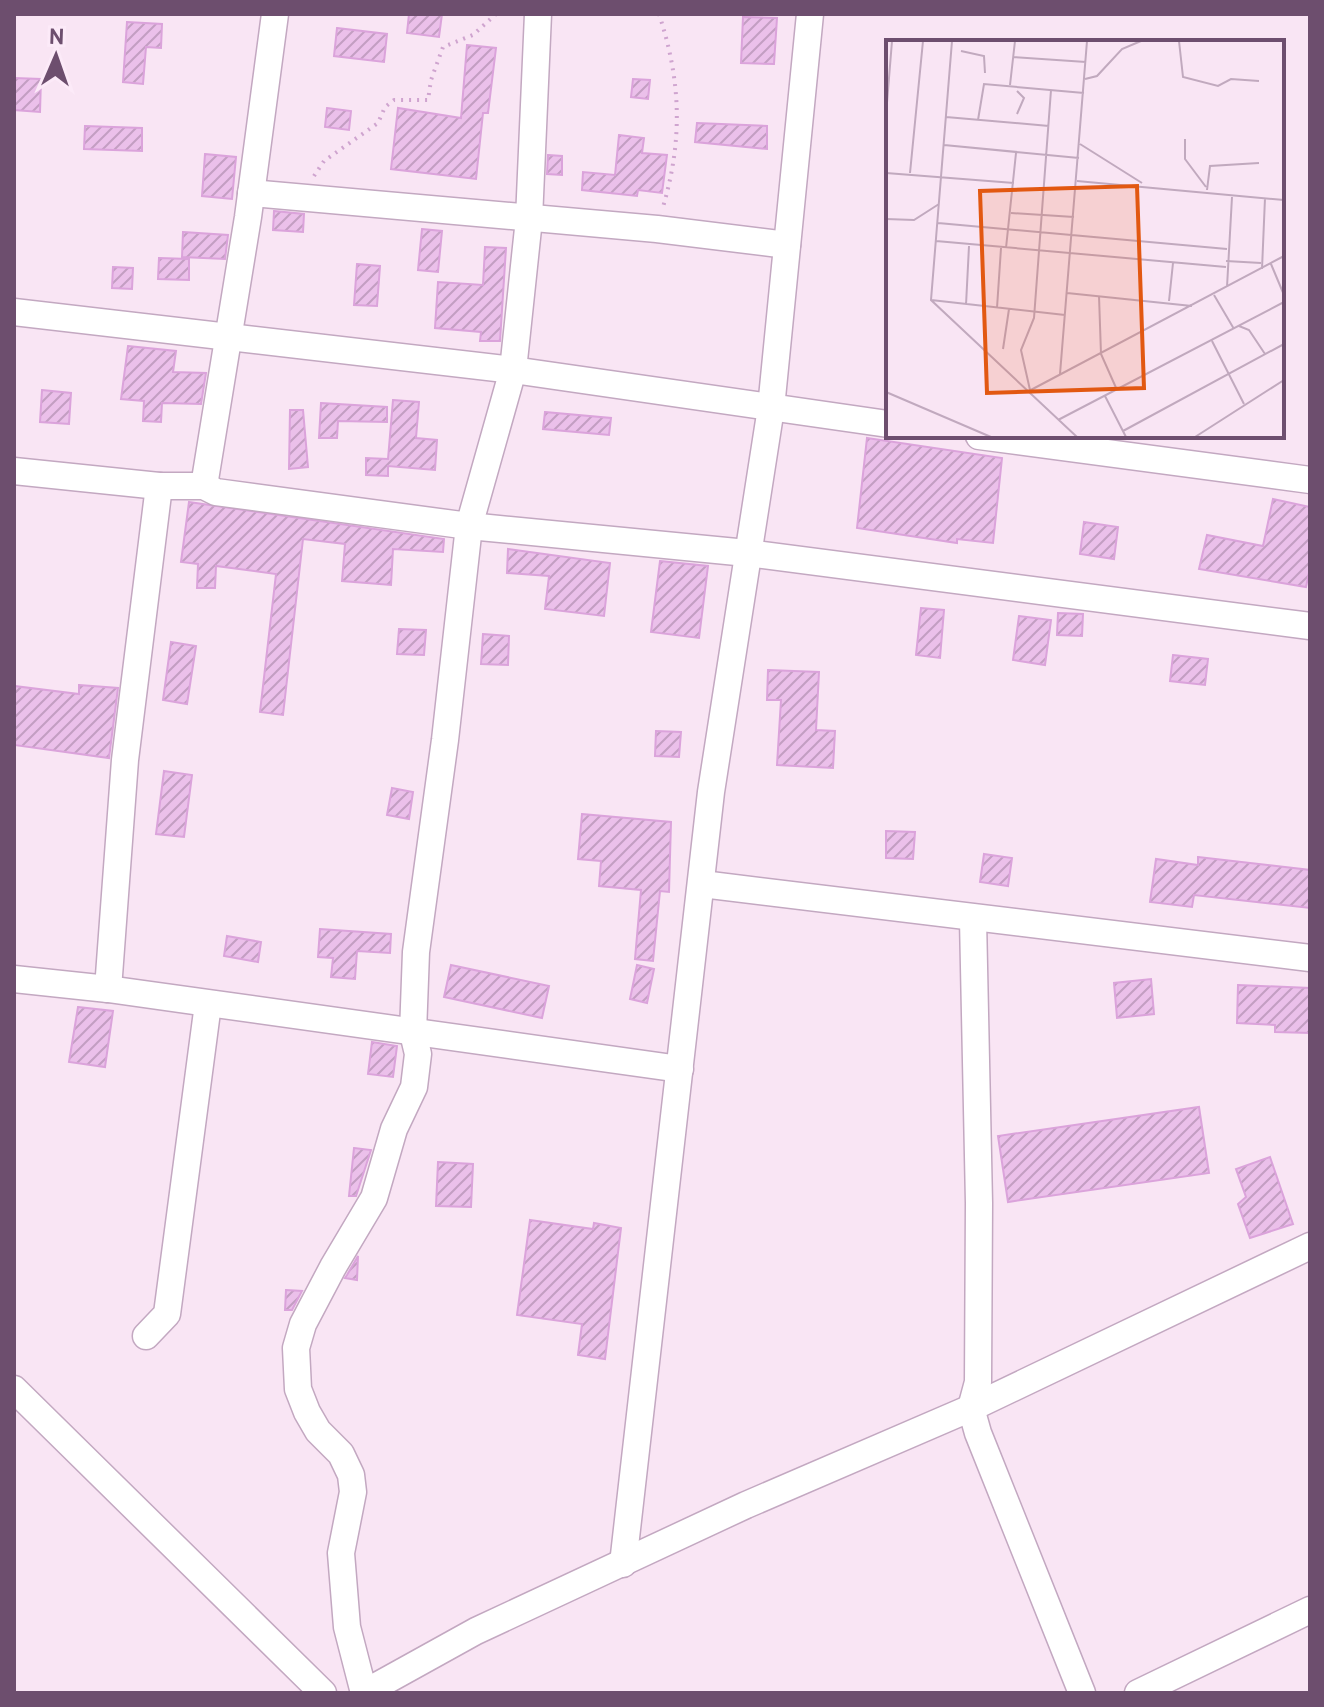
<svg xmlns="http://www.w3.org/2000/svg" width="1324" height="1707" viewBox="0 0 1324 1707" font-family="Overpass,sans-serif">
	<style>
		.building { fill: url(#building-hatch); stroke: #dba3db; stroke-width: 2 }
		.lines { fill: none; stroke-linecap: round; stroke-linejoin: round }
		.minor-casing { stroke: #c3a8c1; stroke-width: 29 }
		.path { stroke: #cfa4cf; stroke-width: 4; stroke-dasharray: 2 6; stroke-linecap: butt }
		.minor { stroke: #fff; stroke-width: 26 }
		.inset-road { fill: none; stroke: #c1a9be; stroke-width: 2 }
		.view { fill: #e25811; fill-opacity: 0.15; stroke: #e25811; stroke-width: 4 }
		.inset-edge { fill: none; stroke: #6d4e6e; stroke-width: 4 }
	</style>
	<defs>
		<pattern id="building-hatch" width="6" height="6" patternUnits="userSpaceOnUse" patternTransform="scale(2)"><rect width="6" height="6" fill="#ebc0ea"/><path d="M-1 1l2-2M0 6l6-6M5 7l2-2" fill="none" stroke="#c39ec2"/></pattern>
	</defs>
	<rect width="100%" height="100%" fill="#f9e5f4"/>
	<!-- building -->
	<g class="building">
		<polygon points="409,14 442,14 439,37 407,33"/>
		<polygon points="743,17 777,18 774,64 741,63"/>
		<polygon points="127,22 162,24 161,48 146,47 143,84 123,82"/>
		<polygon points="337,28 387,34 384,62 334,56"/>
		<polygon points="467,45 496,48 488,113 483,113 476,179 391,169 398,108 461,118"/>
		<polygon points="14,78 41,79 40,112 14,110"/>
		<polygon points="633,79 650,80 648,99 631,97"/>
		<polygon points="327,108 351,111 349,130 325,127"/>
		<polygon points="697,123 767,126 767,149 695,142"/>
		<polygon points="85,126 142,128 142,151 84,149"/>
		<polygon points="619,135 644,138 642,153 667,155 662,193 638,190 637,196 582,190 583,172 615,175"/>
		<polygon points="205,154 236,157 232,199 202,196"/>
		<polygon points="548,155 562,156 562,175 547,174"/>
		<polygon points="274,211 304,214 303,232 273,230"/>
		<polygon points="422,229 442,231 438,272 418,270"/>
		<polygon points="183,232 228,235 225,259 182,257"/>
		<polygon points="485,247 506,248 500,341 480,341 481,332 435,328 438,282 483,285"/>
		<polygon points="159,258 189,259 189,280 158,279"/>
		<polygon points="357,264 380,266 377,306 354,305"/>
		<polygon points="113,267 133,268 132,289 112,288"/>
		<polygon points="128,346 176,351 173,372 206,373 201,404 162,403 161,422 143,421 144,401 121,399"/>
		<polygon points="42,390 71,393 69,424 40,422"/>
		<polygon points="393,400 419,402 416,438 437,440 435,470 388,466 388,476 366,475 366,458 388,459"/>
		<polygon points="321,403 387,407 387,422 338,421 337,438 319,438"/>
		<polygon points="290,410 303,410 308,467 289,469"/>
		<polygon points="545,412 611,418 609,435 543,429"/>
		<polygon points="867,438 1002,458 993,543 957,539 957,543 857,528"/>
		<polygon points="1273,499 1310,507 1310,568 1306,587 1199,569 1207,535 1263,546"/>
		<polygon points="189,502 444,539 443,552 393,549 391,585 342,581 345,544 303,539 283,715 260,712 276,574 216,566 215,588 197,588 198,564 181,562"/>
		<polygon points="1084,522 1118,527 1114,559 1080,554"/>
		<polygon points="508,549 610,563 604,616 545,609 549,576 507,573"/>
		<polygon points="660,561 708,566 699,638 651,632"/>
		<polygon points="921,608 944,610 940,658 916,655"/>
		<polygon points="1058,613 1083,614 1082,636 1057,635"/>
		<polygon points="1019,616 1051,620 1045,665 1013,660"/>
		<polygon points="399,629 426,630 424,655 397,654"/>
		<polygon points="483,634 509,636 508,665 481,664"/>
		<polygon points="171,642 196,646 187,704 163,700"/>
		<polygon points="1173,655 1208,659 1205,685 1170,681"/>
		<polygon points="768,670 819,672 816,730 835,731 833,768 777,765 781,700 767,700"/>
		<polygon points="79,685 118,688 109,758 14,745 14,686 79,694"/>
		<polygon points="656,731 681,732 679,757 655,756"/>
		<polygon points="164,771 192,775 184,837 156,834"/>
		<polygon points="392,788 413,792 409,819 387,815"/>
		<polygon points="582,814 671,822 669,892 660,891 653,961 635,959 641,890 599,886 601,861 578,859"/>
		<polygon points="886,831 915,832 913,859 886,858"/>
		<polygon points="984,854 1012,858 1008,886 980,882"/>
		<polygon points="1198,857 1310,870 1310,908 1194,895 1192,907 1150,902 1156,859 1198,865"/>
		<polygon points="320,929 391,934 390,953 357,951 355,979 331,977 333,958 318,957"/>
		<polygon points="227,936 261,942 258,962 224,956"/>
		<polygon points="451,965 549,986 542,1018 444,997"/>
		<polygon points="637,965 654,969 647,1003 630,999"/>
		<polygon points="1151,979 1154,1014 1117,1018 1114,983"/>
		<polygon points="1238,985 1310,988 1310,1033 1275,1032 1275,1025 1237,1023"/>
		<polygon points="78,1007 113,1011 105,1067 69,1062"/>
		<polygon points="372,1042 397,1046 393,1077 368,1074"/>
		<polygon points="1199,1107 1209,1173 1008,1202 998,1136"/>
		<polygon points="354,1148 371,1150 356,1196 349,1196"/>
		<polygon points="1270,1157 1293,1224 1250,1238 1238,1204 1246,1197 1236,1169"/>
		<polygon points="438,1162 473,1164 471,1207 436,1206"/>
		<polygon points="530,1220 593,1229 594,1223 621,1228 605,1359 578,1355 582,1324 517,1315"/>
		<polygon points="358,1256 357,1280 345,1278 347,1275"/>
		<polygon points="286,1290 302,1291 292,1310 285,1310"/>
	</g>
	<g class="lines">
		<!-- minor casing -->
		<g class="minor-casing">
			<g id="minor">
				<polyline points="538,14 529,219 513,370 469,526 445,740 416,952 413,1033 418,1054 414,1087 394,1129 374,1198 333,1267 303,1324 296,1348 298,1389 307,1412 318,1431 341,1454 351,1475 353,1492 341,1553 347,1627 364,1693 476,1631 746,1505 971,1408 1310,1246"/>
				<polyline points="251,193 657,229 787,245"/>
				<polyline points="14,312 513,370 888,424"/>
				<polyline points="979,436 1310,480"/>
				<polyline points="14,471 159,486 204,486 216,492 469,526 747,553 1310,626"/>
				<polyline points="204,486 248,217 275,14"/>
				<polyline points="702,884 1310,958"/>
				<polyline points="973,919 979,1203 978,1382 971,1408 978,1433 1082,1693"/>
				<polyline points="14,979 108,989 680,1069"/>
				<polyline points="108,989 125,760 159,486"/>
				<polyline points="146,1336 167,1314 208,1004"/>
				<polyline points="14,1389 323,1693"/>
				<polyline points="623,1564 711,792 771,408 810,14"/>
				<polyline points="1138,1693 1310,1610"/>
			</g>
		</g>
		<!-- path -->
		<g class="path">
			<path d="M659,14C681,81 683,139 663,207"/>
			<polyline points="314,176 324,161 378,123 385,107 394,100 428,100 431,80 443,47 473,35 496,14"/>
		</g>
		<!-- minor -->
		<use href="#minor" class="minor"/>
	</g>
	<!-- overview -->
	<g transform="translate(886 40)">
		<rect width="398" height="398" fill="#f9e5f4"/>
		<path class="inset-road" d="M66,1L45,260L191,397M293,1L297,37L332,46L345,39L373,41M75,11L98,16L99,33M127,17L200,22M199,39L211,36L236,9L255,1M124,45L129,1M131,74L138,58L131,51M0,75L6,1M60,77L163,86M92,80L98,44L198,53M299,99V119L320,147M194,104L256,143M58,105L193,118M0,133L128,143M24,133L37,1M191,141L398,160M321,150L324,126L373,123M125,173L188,177M0,179L28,180L53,164M52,183L341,209M50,201L340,227M120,208L130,113M340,221L375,223M385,224L398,255M376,229L379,158M341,247L346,157M181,253L306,266M328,255L348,289M213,256L215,314L231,350M45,260L179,275M283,261L287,223M80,265L83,206M111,268L115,208M353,286L363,290L379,314M326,301L358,364M117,309L123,269M174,334L201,1M144,350L135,310L148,278L165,50M0,352L105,397M141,352L398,216M219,356L240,397M172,380L398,262M237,391L398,304M309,397L398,340"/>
		<path class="view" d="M251,146L258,348L101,353L94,151Z"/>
		<rect width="398" height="398" class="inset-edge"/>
	</g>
	<!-- border -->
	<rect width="1324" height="1707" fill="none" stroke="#6d4e6e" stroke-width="32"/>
	<!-- north arrow -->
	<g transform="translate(56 56) rotate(2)" stroke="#fceaf8" stroke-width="6" paint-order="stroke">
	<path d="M0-6L14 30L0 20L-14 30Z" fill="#6d4e6e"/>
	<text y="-12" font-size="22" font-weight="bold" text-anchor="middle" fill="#6d4e6e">N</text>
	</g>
</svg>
